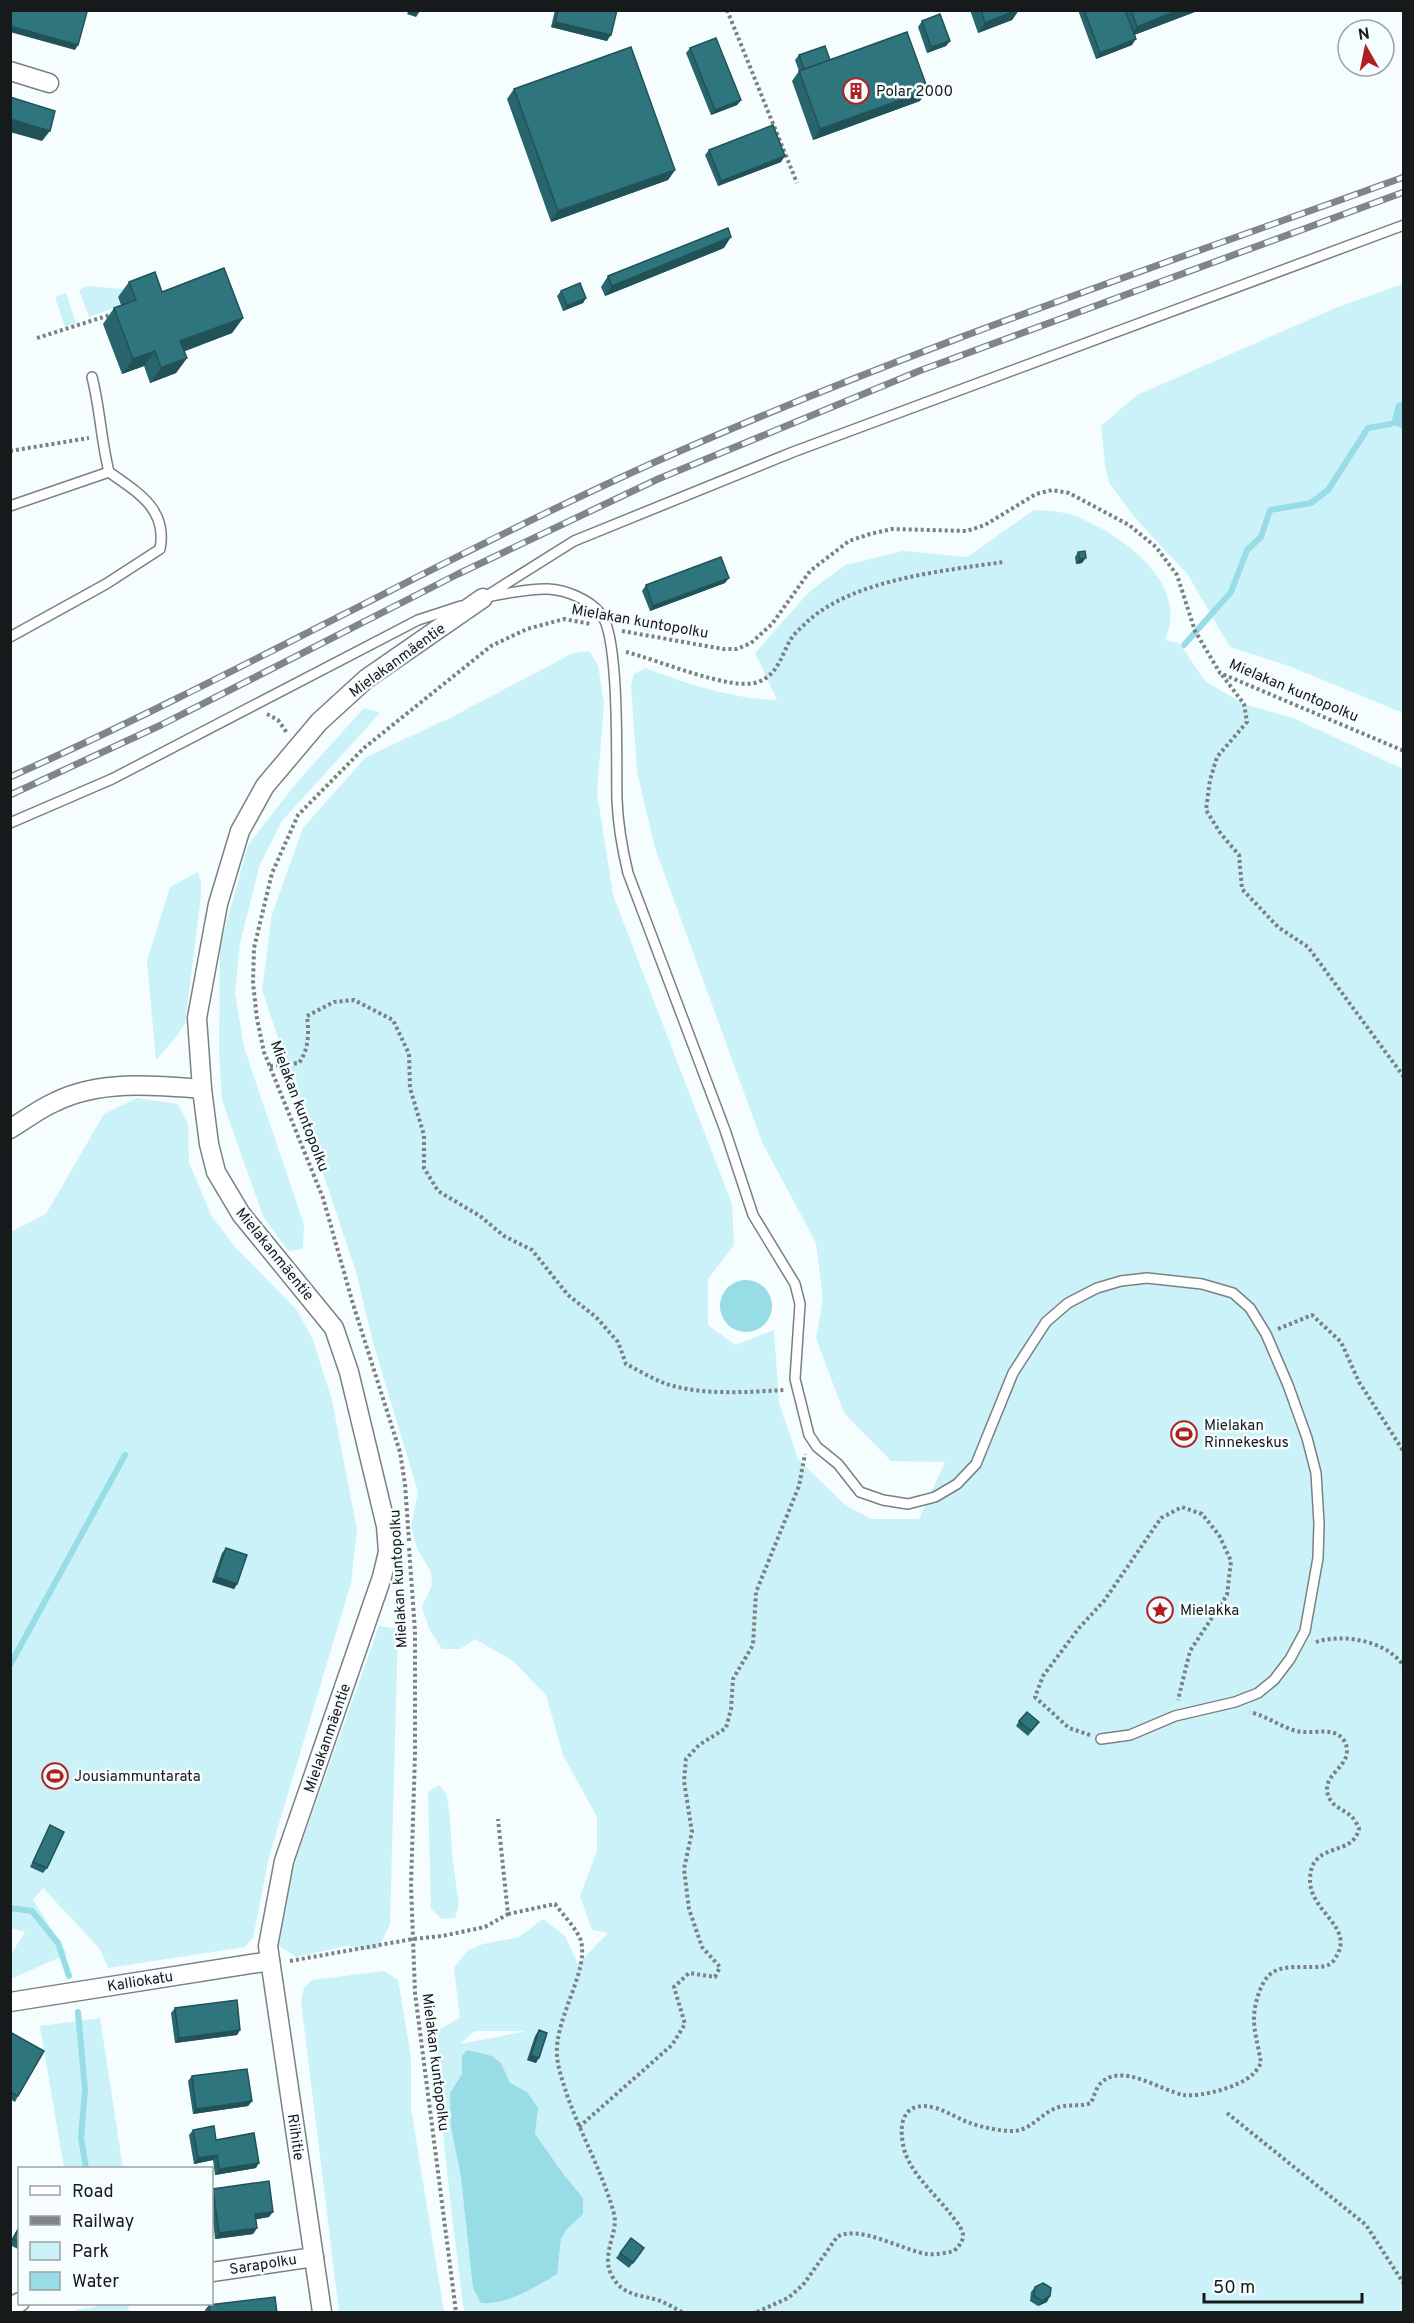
<svg xmlns="http://www.w3.org/2000/svg" width="1414" height="2323" viewBox="0 0 1414 2323" font-family="Overpass,sans-serif">
	<style>
		.green { fill: #caf2f8; fill-rule: evenodd }
		.water { fill: #98dde6 }
		.lines { fill: none; stroke-linecap: round; stroke-linejoin: round }
		.stream { stroke: #98dde6; stroke-width: 6 }
		.service-casing { stroke: #7a8182; stroke-width: 12 }
		.minor-casing { stroke: #7a8182; stroke-width: 21 }
		.path { stroke: #7b8081; stroke-width: 4; stroke-dasharray: 3 3; stroke-linecap: butt }
		.service { stroke: #fff; stroke-width: 9 }
		.minor { stroke: #fff; stroke-width: 18 }
		.rail-casing { stroke: #808586; stroke-width: 7 }
		.rail { stroke: #f5fdfe; stroke-width: 4.5; stroke-dasharray: 14; stroke-linecap: butt }
		.wall { fill: #28656c }
		.shaded-wall { fill: #215258 }
		.building { fill: #2f757e; stroke: #215258; stroke-width: 1.5 }
		.labels { text-anchor: middle; stroke-width: 5; stroke-linejoin: round; paint-order: stroke }
		.poi-label { font-size: 15px; fill: #171a1a; stroke: #f5fdfe; text-anchor: start }
		.street-label { font-size: 15px; fill: #171a1a; stroke: #f5fdfe }
	</style>
	<rect width="100%" height="100%" fill="#f5fdfe"/>
	<!-- green -->
	<g class="green">
		<polygon points="1403,284 1403,405 1391,424 1404,429 1403,713 1289,666 1230,647 1188,575 1136,519 1109,483 1105,465 1101,426 1137,395 1338,307"/>
		<polygon points="88,286 135,290 117,296 120,306 89,317 79,290"/>
		<polygon points="66,293 76,323 65,327 55,297"/>
		<path d="M1034,510C1047,511 1063,511 1075,516C1121,534 1191,583 1165,640L1179,643L1206,682L1244,704L1293,718L1403,769V2312H464C455,2241 446,2170 440,2099C438,2075 431,2056 436,2031L460,2018L454,1968L467,1951L483,1944L519,1937L543,1919L565,1936L578,1964L608,1933L592,1930L580,1896L597,1851V1817L563,1755L546,1695L513,1661L475,1639L460,1649H442L429,1629L422,1607L432,1585L431,1572L417,1548L411,1526L418,1492L374,1346L356,1272L262,990L272,914L303,828L366,757L452,717L573,653L589,651L598,665L604,704L597,793L613,895L732,1204L734,1245L708,1279V1325L735,1345L774,1330L779,1403L798,1459L845,1505L872,1519H919L945,1462L891,1461L844,1413L816,1338L823,1299L816,1243L762,1142L655,848L637,772L631,685L634,674L645,668C687,684 732,699 777,700L755,653L809,592L845,565L903,551L967,557ZM475,2031H523V2032L460,2044Z"/>
		<polygon points="364,708 380,713 282,821 260,864 240,943 235,993 244,1047 304,1225 303,1249 288,1251 263,1216 222,1100 219,1051 220,947 248,845 298,781"/>
		<polygon points="198,872 201,882 201,895 185,1023 177,1036 156,1060 147,961 170,887"/>
		<polygon points="137,1098 178,1104 188,1124 189,1162 211,1215 235,1247 297,1310 313,1340 332,1400 357,1530 351,1583 269,1857 253,1938 245,1947 108,1968 100,1949 43,1888 33,1900 67,1954 11,1979 10,1956 25,1932 10,1928 11,1232 46,1214 104,1114"/>
		<polygon points="379,1626 398,1629 390,1924 378,1949 366,1950 347,1946 296,1957 275,1943 285,1890"/>
		<polygon points="440,1785 447,1796 450,1817 452,1855 459,1905 455,1918 442,1919 431,1909 428,1792"/>
		<polygon points="384,1971 398,1980 411,2057 411,2108 444,2312 339,2312 301,2001 304,1988 312,1980"/>
		<polygon points="100,2018 123,2168 64,2168 40,2026"/>
		<polygon points="109,2304 128,2304 129,2312 76,2312 75,2310"/>
	</g>
	<!-- water -->
	<g class="water">
		<polygon points="1403,401 1403,429 1391,424 1396,404"/>
		<circle cx="746" cy="1306" r="26"/>
		<path d="M467,2050L492,2056L501,2063L510,2083L527,2092L538,2108L535,2134L564,2175L583,2198V2214L566,2230L561,2239L557,2274C535,2287 508,2305 481,2303L473,2288L461,2177L451,2127L450,2093L462,2074V2056Z"/>
	</g>
	<g class="lines">
		<!-- stream -->
		<g class="stream">
			<polyline points="1184,645 1231,592 1247,550 1261,537 1270,510 1311,503 1328,490 1368,428 1391,424"/>
			<polyline points="10,1665 125,1455"/>
			<polyline points="10,1908 32,1911 58,1943 69,1976"/>
			<polyline points="78,2012 85,2090 81,2138 86,2168"/>
		</g>
		<!-- service casing -->
		<g class="service-casing">
			<g id="service">
				<polyline points="10,506 109,472"/>
				<polyline points="488,595 574,541 793,452 1404,225"/>
				<path d="M480,599C494,595 534,588 548,589C566,590 589,599 601,614C620,637 616,764 617,800C618,825 622,848 628,873L725,1130L753,1215L795,1284L800,1304L795,1379L809,1435L817,1447L838,1464L860,1492L883,1500L908,1504L935,1497L957,1484L976,1464L1013,1373L1046,1322L1068,1303L1097,1288L1121,1281L1147,1278L1202,1284L1233,1293L1250,1308L1266,1334L1288,1385L1307,1438L1316,1473L1319,1523L1318,1558L1305,1631L1290,1659L1274,1680L1258,1693L1235,1702L1175,1716L1130,1735L1101,1739"/>
				<path d="M10,637L106,584L160,549C168,509 137,492 109,472C101,440 100,408 92,377"/>
				<polyline points="10,823 112,779 418,620 461,606"/>
			</g>
		</g>
		<!-- minor casing -->
		<g class="minor-casing">
			<g id="minor">
				<polyline points="10,71 49,83"/>
				<path d="M10,1129C25,1120 39,1109 55,1102C100,1080 153,1085 202,1089"/>
				<polyline points="10,2002 270,1961"/>
				<polyline points="212,2272 314,2257"/>
				<polyline points="10,2307 20,2302"/>
				<polyline points="322,2312 268,1946 284,1861 382,1577 388,1552 386,1526 349,1372 334,1328 241,1214 216,1172 209,1144 202,1089 197,1018 218,904 240,831 265,786 319,722 366,679 483,598"/>
			</g>
		</g>
		<!-- path -->
		<g class="path">
			<polyline points="727,10 797,183"/>
			<polyline points="37,338 113,314"/>
			<polyline points="10,451 89,438"/>
			<polyline points="622,631 723,649 737,649 751,643 772,624 810,571 849,541 870,534 892,529 967,531 985,525 1036,494 1052,490 1069,493 1129,525 1156,547 1177,575 1195,631 1220,673 1404,751"/>
			<path d="M626,652C656,659 732,692 758,682C780,674 781,653 793,636C797,631 804,625 809,620C856,579 943,571 1003,562"/>
			<polyline points="1222,675 1244,704 1247,722 1217,757 1210,780 1206,810 1221,834 1239,855 1242,889 1278,927 1308,947 1404,1077"/>
			<polyline points="267,714 278,720 287,733"/>
			<path d="M270,1066L299,1063C309,1049 309,1033 307,1016L334,1002L354,1000L393,1020L409,1054L410,1088L424,1135V1168L438,1191L480,1216L504,1236L532,1250L568,1295L596,1317L618,1342L626,1364C638,1370 651,1378 664,1383C700,1396 747,1392 785,1390"/>
			<polyline points="1278,1329 1312,1315 1341,1342 1359,1382 1404,1452"/>
			<polyline points="409,1541 405,1484 400,1452 353,1304 323,1198 264,1052 257,1019 253,983 254,948 272,873 298,815 364,748 491,646 527,629 564,619 591,624"/>
			<polyline points="409,1548 415,1631 415,1754 411,1885 415,1993 456,2312"/>
			<path d="M1316,1642C1343,1633 1389,1641 1404,1667"/>
			<polyline points="1090,1735 1069,1728 1035,1697 1043,1676 1079,1628 1104,1601 1161,1518 1182,1507 1202,1514 1219,1535 1231,1561 1227,1595 1190,1651 1178,1700"/>
			<path d="M508,1914L555,1904C563,1915 577,1929 581,1941C589,1972 554,2019 557,2056C558,2069 563,2082 567,2095C581,2135 603,2173 614,2214C619,2233 600,2254 612,2276C622,2295 639,2295 658,2300C666,2303 674,2308 682,2312"/>
			<polyline points="290,1961 413,1939 442,1936 485,1927 508,1914 498,1819"/>
			<polyline points="1227,2113 1366,2225 1404,2284"/>
			<polyline points="579,2127 672,2045 685,2024 674,1987 689,1973 715,1977 720,1967 702,1947 689,1909 684,1869 692,1832 684,1781 686,1759 699,1745 726,1728 731,1709 733,1679 753,1645 756,1592 799,1486 805,1454"/>
			<path d="M757,2312L788,2298L803,2285L837,2237C858,2224 902,2250 927,2254C936,2255 946,2253 954,2251C959,2246 963,2242 963,2235C962,2227 954,2219 949,2212C933,2192 907,2170 903,2144C898,2118 907,2100 936,2108C948,2112 959,2119 970,2123C982,2127 999,2131 1011,2131C1031,2132 1041,2112 1059,2107C1070,2104 1080,2107 1091,2103C1094,2097 1096,2087 1101,2083C1122,2062 1161,2091 1184,2095C1202,2097 1240,2087 1253,2074C1256,2071 1259,2067 1261,2063C1259,2050 1255,2036 1254,2022C1253,2008 1260,1980 1273,1972C1283,1966 1298,1967 1309,1967C1318,1967 1329,1968 1334,1960C1358,1927 1309,1913 1310,1879C1311,1840 1354,1858 1359,1828C1357,1824 1354,1819 1351,1816C1343,1809 1332,1807 1328,1795C1323,1778 1339,1772 1345,1759C1350,1749 1345,1736 1334,1733C1323,1729 1307,1735 1293,1730C1278,1725 1266,1716 1250,1712"/>
		</g>
		<!-- service -->
		<use href="#service" class="service"/>
		<!-- minor -->
		<use href="#minor" class="minor"/>
		<!-- rail casing -->
		<g class="rail-casing">
			<g id="rail">
				<path d="M10,777C229,680 437,560 655,462C899,353 1153,268 1404,177"/>
				<polyline points="10,795 161,725 458,574 658,479 919,371 1404,192"/>
			</g>
		</g>
		<!-- rail -->
		<use href="#rail" class="rail"/>
	</g>
	<!-- wall -->
	<g class="wall">
		<polygon points="555,10 617,10 607,41 551,27"/>
		<polygon points="970,10 1019,10 1012,20 978,33"/>
		<polygon points="1078,10 1200,10 1134,35 1132,45 1096,59"/>
		<polygon points="922,21 950,41 946,46 927,53 918,27"/>
		<polygon points="690,48 741,100 737,105 711,115 686,53"/>
		<polygon points="799,55 830,60 920,101 813,140 792,81 799,71 795,60"/>
		<polygon points="514,89 675,170 668,180 551,222 507,99"/>
		<polygon points="709,150 781,162 718,186 705,155"/>
		<polygon points="724,248 605,296 601,287 608,276"/>
		<polygon points="129,282 162,292 243,318 232,333 184,351 187,358 176,373 150,383 144,366 122,374 103,324 114,308 121,305 118,297"/>
		<polygon points="561,291 586,298 583,303 563,311 557,296"/>
		<polygon points="1078,552 1082,563 1076,564 1075,557"/>
		<polygon points="725,583 650,611 642,591 646,585"/>
		<polygon points="226,1548 237,1584 234,1589 212,1582 222,1553"/>
		<polygon points="1019,1721 1035,1727 1028,1736 1016,1726"/>
		<polygon points="50,1825 47,1868 43,1873 30,1867 47,1831"/>
		<polygon points="175,2008 240,2030 237,2035 175,2043 171,2013"/>
		<polygon points="539,2030 536,2063 527,2060 535,2036"/>
		<polygon points="10,2032 18,2096 15,2102 10,2099"/>
		<polygon points="192,2076 252,2101 248,2106 193,2114 188,2081"/>
		<polygon points="193,2130 216,2140 256,2168 215,2175 213,2160 194,2164 189,2135"/>
		<polygon points="213,2189 269,2217 256,2219 257,2228 253,2234 215,2239 212,2210 212,2191"/>
		<polygon points="20,2224 20,2250 10,2245 10,2242"/>
		<polygon points="631,2238 644,2248 629,2268 616,2258"/>
		<polygon points="1035,2287 1047,2302 1038,2306 1030,2301 1031,2292"/>
		<polygon points="209,2305 277,2313 205,2313 205,2310"/>
	</g>
	<!-- shaded-wall -->
	<g class="shaded-wall">
		<polygon points="409,10 417,10 420,11 416,17 407,14"/>
		<polygon points="1017,10 1019,10 1012,20 978,33 985,23"/>
		<polygon points="1179,10 1200,10 1129,37 1137,27"/>
		<polygon points="555,22 611,35 607,41 551,27"/>
		<polygon points="10,26 78,45 75,50 10,32"/>
		<polygon points="1136,39 1132,45 1096,59 1100,53"/>
		<polygon points="950,41 946,46 927,53 931,47"/>
		<polygon points="928,90 920,101 813,140 820,129"/>
		<polygon points="741,100 737,105 711,115 715,110"/>
		<polygon points="10,119 50,131 42,141 10,132"/>
		<polygon points="785,156 781,162 718,186 721,181"/>
		<polygon points="675,170 668,180 551,222 558,211"/>
		<polygon points="731,237 724,248 605,296 612,286"/>
		<polygon points="586,298 583,303 563,311 567,306"/>
		<polygon points="243,318 232,333 170,357 180,341"/>
		<polygon points="155,351 144,366 122,374 133,359"/>
		<polygon points="187,358 176,373 150,383 161,368"/>
		<polygon points="1086,558 1082,563 1076,564 1080,559"/>
		<polygon points="729,578 725,583 650,611 653,606"/>
		<polygon points="216,1577 237,1584 234,1589 212,1582"/>
		<polygon points="240,2030 237,2035 175,2043 179,2038"/>
		<polygon points="531,2055 539,2058 536,2063 527,2060"/>
		<polygon points="252,2101 248,2106 193,2114 196,2109"/>
		<polygon points="217,2155 213,2160 194,2164 198,2158"/>
		<polygon points="259,2163 256,2168 215,2175 219,2169"/>
		<polygon points="273,2212 269,2217 252,2220 255,2214"/>
		<polygon points="257,2228 253,2234 215,2239 219,2233"/>
		<polygon points="1050,2296 1047,2302 1038,2306 1042,2301"/>
	</g>
	<!-- building -->
	<g class="building">
		<polygon points="10,10 82,10 87,12 78,45 10,26"/>
		<polygon points="558,10 617,10 611,35 555,22"/>
		<polygon points="981,10 1017,10 985,23"/>
		<polygon points="1084,10 1125,10 1136,39 1100,53"/>
		<polygon points="1131,10 1179,10 1137,27"/>
		<polygon points="940,14 950,41 931,47 922,21"/>
		<polygon points="907,32 928,90 820,129 799,71"/>
		<polygon points="716,38 741,100 715,110 690,48"/>
		<polygon points="825,46 830,60 804,69 799,55"/>
		<polygon points="631,47 675,170 558,211 514,89"/>
		<polygon points="10,97 55,111 50,131 10,119"/>
		<polygon points="773,125 785,156 721,181 709,150"/>
		<polygon points="728,228 731,237 612,286 608,276"/>
		<polygon points="224,268 243,318 180,341 187,358 161,368 155,351 133,359 114,308 136,300 129,282 155,272 162,292"/>
		<polygon points="580,283 586,298 567,306 561,291"/>
		<polygon points="1085,551 1086,558 1080,559 1078,552"/>
		<polygon points="721,557 729,578 653,606 646,585"/>
		<polygon points="226,1548 247,1555 237,1584 216,1577"/>
		<polygon points="1027,1712 1039,1722 1031,1731 1019,1721"/>
		<polygon points="50,1825 64,1832 47,1868 33,1862"/>
		<polygon points="237,2000 240,2030 179,2038 175,2008"/>
		<polygon points="539,2030 547,2033 539,2058 531,2055"/>
		<polygon points="10,2032 44,2051 18,2096 10,2092"/>
		<polygon points="247,2069 252,2101 196,2109 192,2076"/>
		<polygon points="214,2126 216,2140 254,2133 259,2163 219,2169 217,2155 198,2158 193,2130"/>
		<polygon points="269,2181 273,2212 255,2214 257,2228 219,2233 213,2189"/>
		<polygon points="20,2226 20,2242 13,2239"/>
		<polygon points="631,2238 644,2248 633,2263 620,2253"/>
		<polygon points="1043,2283 1051,2288 1050,2296 1042,2301 1034,2296 1035,2287"/>
		<polygon points="275,2297 277,2313 210,2313 209,2305"/>
	</g>
	<!-- icons -->
	<defs>
		<g id="building-ring" transform="scale(1.35)"><circle r="9.5" fill="#f5fdfe" stroke="#b12020" stroke-width="1.5"/><path d="M-4-6H4V6H1V3H-1V6H-4ZM-2.5-4.3h1.7v1.8h-1.7ZM.8-4.3h1.7v1.8H.8ZM-2.5-1h1.7V.8h-1.7ZM.8-1h1.7V.8H.8Z" fill="#b12020"/></g>
		<g id="stadium-ring" transform="scale(1.35)"><circle r="9.5" fill="#f5fdfe" stroke="#b12020" stroke-width="1.5"/><path d="M0-5a6.5 5 0 1 0 0 10a6.5 5 0 1 0 0-10ZM-3.5-1.8h7v3.6h-7Z" fill="#b12020"/></g>
		<g id="sight-ring" transform="scale(1.35)"><circle r="9.5" fill="#f5fdfe" stroke="#b12020" stroke-width="1.5"/><path d="M0-6L1.8-2.2L6-1.7L2.9 1.2L3.7 5.4L0 3.3L-3.7 5.4L-2.9 1.2L-6-1.7L-1.8-2.2Z" fill="#b12020"/></g>
	</defs>
	<g fill-rule="evenodd">
		<use href="#building-ring" x="856" y="91"/>
		<use href="#stadium-ring" x="1184" y="1434"/>
		<use href="#sight-ring" x="1160" y="1610"/>
		<use href="#stadium-ring" x="55" y="1776"/>
	</g>
	<g class="labels">
		<!-- poi labels -->
		<g class="poi-label">
			<text x="876" y="96">Polar 2000</text>
			<text x="1204" y="1430">Mielakan<tspan x="1204" dy="17">Rinnekeskus</tspan></text>
			<text x="1180" y="1615">Mielakka</text>
			<text x="74" y="1781">Jousiammuntarata</text>
		</g>
		<!-- street labels -->
		<g class="street-label">
			<text transform="translate(640 621) rotate(10)" y="5">Mielakan kuntopolku</text>
			<text transform="translate(397 660) rotate(-36)" y="5">Mielakanmäentie</text>
			<text transform="translate(1294 690) rotate(23)" y="5">Mielakan kuntopolku</text>
			<text transform="translate(300 1106) rotate(69)" y="5">Mielakan kuntopolku</text>
			<text transform="translate(275 1254) rotate(51)" y="5">Mielakanmäentie</text>
			<text transform="translate(398 1579) rotate(-93)" y="5">Mielakan kuntopolku</text>
			<text transform="translate(327 1738) rotate(-71)" y="5">Mielakanmäentie</text>
			<text transform="translate(140 1981) rotate(-9)" y="5">Kalliokatu</text>
			<text transform="translate(436 2062) rotate(83)" y="5">Mielakan kuntopolku</text>
			<text transform="translate(296 2137) rotate(82)" y="5">Riihitie</text>
			<text transform="translate(263 2264) rotate(-9)" y="5">Sarapolku</text>
		</g>
	</g>
	<!-- border -->
	<rect width="1414" height="2323" fill="none" stroke="#171a1a" stroke-width="24"/>
	<!-- legend -->
	<rect x="18" y="2167" width="195" height="138" fill="#f5fdfe" stroke="#9ca2a3" stroke-width="1.5"/>
	<rect x="30" y="2186" width="30" height="9" fill="#ffffff" stroke="#9ca2a3" stroke-width="1.5"/>
	<text x="72" y="2197" font-size="18" fill="#171a1a">Road</text>
	<rect x="30" y="2216" width="30" height="9" fill="#808586" stroke="#9ca2a3" stroke-width="1.5"/>
	<text x="72" y="2227" font-size="18" fill="#171a1a">Railway</text>
	<rect x="30" y="2242" width="30" height="18" fill="#caf2f8" stroke="#9ca2a3" stroke-width="1.5"/>
	<text x="72" y="2257" font-size="18" fill="#171a1a">Park</text>
	<rect x="30" y="2272" width="30" height="18" fill="#98dde6" stroke="#9ca2a3" stroke-width="1.5"/>
	<text x="72" y="2287" font-size="18" fill="#171a1a">Water</text>
	<!-- north arrow -->
	<g transform="translate(1366 48) rotate(351)"><circle r="28" fill="#f5fdfe" stroke="#9ca2a3" stroke-width="1.5"/>
	<path d="M0-4.5L10 22L0 15L-10 22Z" fill="#b12020"/>
	<text y="-9" font-size="16" font-weight="bold" text-anchor="middle" fill="#171a1a">N</text>
	</g>
	<!-- scale -->
	<path d="M1204 2293v9h158v-9" fill="none" stroke="#171a1a" stroke-width="3"/>
	<text x="1213" y="2293" font-size="18" fill="#171a1a" stroke="#f5fdfe" stroke-width="4.5" paint-order="stroke">50 m</text>
</svg>
